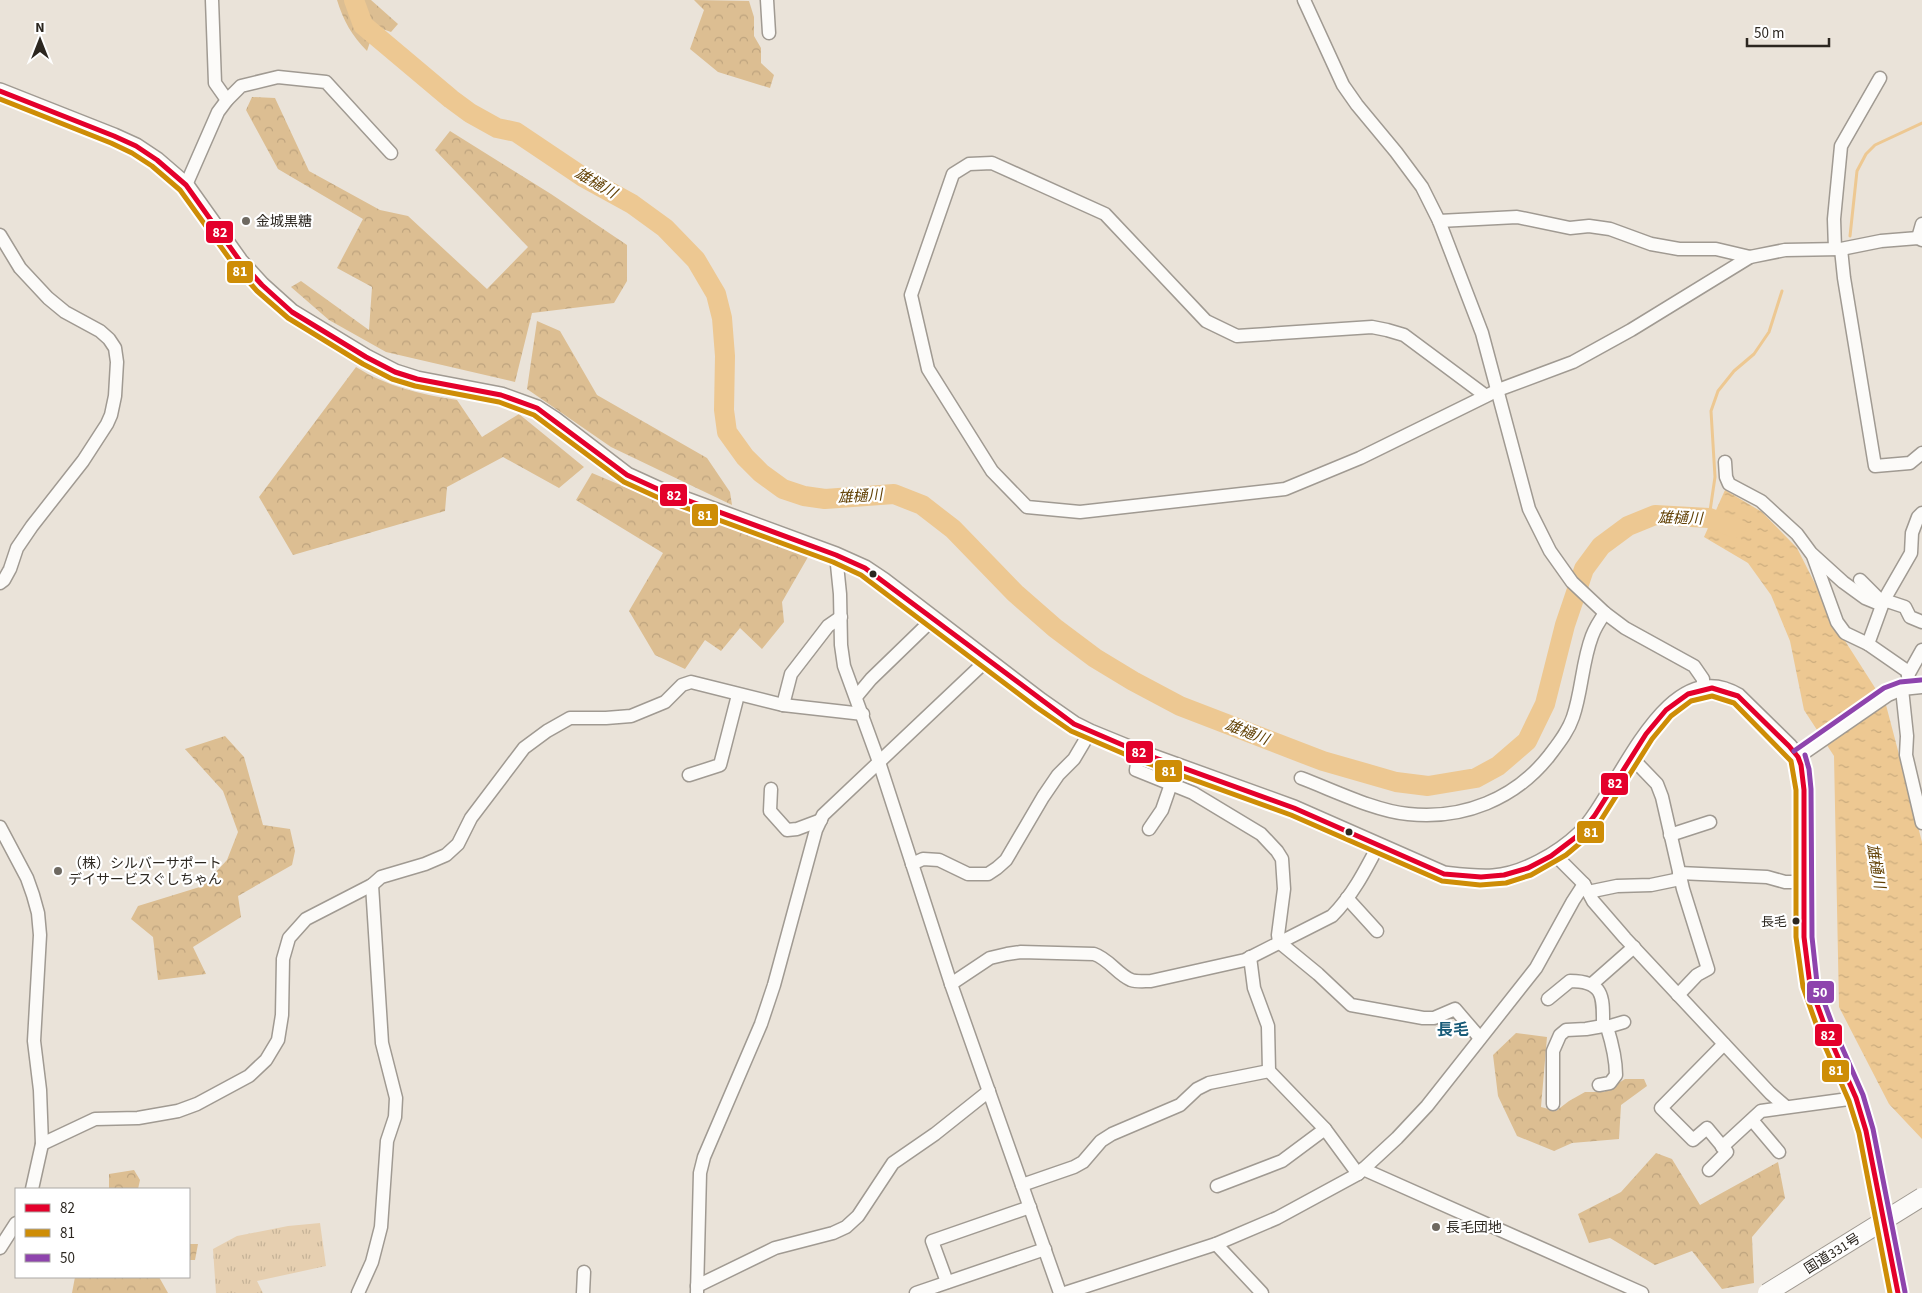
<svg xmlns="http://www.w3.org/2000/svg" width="1922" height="1293" viewBox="0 0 1922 1293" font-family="'Source Sans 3','Noto Sans JP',sans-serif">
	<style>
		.grass { fill: url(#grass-tufts) }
		.forest { fill: url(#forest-crowns) }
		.water { fill: url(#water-ripples) }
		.pier { fill: #eae3d9 }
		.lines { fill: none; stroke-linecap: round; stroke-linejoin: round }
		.stream { stroke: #edc892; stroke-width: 3 }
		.river { stroke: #edc892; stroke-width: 20 }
		.minor-casing { stroke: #a09a92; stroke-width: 15 }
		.major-casing { stroke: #a09a92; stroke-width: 18 }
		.minor { stroke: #fcfbf9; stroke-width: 12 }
		.major { stroke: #fcfbf9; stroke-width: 15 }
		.highway-bridge-casing { stroke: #a09a92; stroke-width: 20; stroke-linecap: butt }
		.highway-bridge { stroke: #fcfbf9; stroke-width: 18 }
		.bus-1-casing { stroke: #fff; stroke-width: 9 }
		.bus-2-casing { stroke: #fff; stroke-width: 9 }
		.bus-3-casing { stroke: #fff; stroke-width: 9 }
		.bus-1 { stroke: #e4002b; stroke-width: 5 }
		.bus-2 { stroke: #ce8d06; stroke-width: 5 }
		.bus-3 { stroke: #8e44ad; stroke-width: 5 }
		.poi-dot { fill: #6e6961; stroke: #fff; stroke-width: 2 }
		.bus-dot { fill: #2c2720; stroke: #fff; stroke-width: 2 }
		.labels { text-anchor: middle; stroke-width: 4.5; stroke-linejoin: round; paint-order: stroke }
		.bus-label { font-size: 13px; fill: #2c2720; stroke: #fff; text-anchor: end }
		.poi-label { font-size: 14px; fill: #2c2720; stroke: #fff; text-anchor: start }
		.street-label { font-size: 14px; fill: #2c2720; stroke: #fff }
		.water-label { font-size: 15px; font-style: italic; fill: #634206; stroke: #fff }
		.quarter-label { font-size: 16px; font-weight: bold; fill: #185b78; stroke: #fff }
		.line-badge { stroke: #fff; stroke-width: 2 }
		.badge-label { font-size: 14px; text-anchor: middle; font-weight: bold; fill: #fff }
	</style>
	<defs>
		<pattern id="grass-tufts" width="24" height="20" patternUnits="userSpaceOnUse" patternTransform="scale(1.25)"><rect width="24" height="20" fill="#e6cfb0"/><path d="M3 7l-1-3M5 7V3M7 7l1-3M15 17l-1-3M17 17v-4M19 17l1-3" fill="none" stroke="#c5b297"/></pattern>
		<pattern id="forest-crowns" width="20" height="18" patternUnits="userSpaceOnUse" patternTransform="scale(1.25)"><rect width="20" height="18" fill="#dcbe92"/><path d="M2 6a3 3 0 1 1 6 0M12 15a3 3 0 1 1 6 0" fill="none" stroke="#bda37e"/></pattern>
		<pattern id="water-ripples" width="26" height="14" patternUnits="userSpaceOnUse" patternTransform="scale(1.25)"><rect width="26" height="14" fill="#edc892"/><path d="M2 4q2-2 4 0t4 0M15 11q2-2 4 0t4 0" fill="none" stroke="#cbac7e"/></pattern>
	</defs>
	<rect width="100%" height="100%" fill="#eae3d9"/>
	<!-- grass -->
	<polygon class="grass" points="320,1223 326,1266 257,1281 263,1293 216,1293 213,1249 237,1236 288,1226"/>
	<!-- forest -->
	<g class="forest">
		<path d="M337,0H371L398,24L391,32L374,26L350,0L349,14L370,42L367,51C352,36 343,20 337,0Z"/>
		<polygon points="694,0 749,1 754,17 754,36 761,48 761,63 774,75 770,88 718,72 690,49 704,10"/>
		<polygon points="252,97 275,98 309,171 380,210 408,216 487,289 528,247 435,150 450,131 551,194 627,245 627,281 614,303 532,313 515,382 386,352 329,320 291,287 301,281 369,330 372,287 337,268 363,219 278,169 246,110"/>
		<polygon points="537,321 560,331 597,395 707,458 730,492 732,505 611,447 527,389"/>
		<path d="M356,367C388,387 420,394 457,400L482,437L519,414L584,467L559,488L503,457L447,487L445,511L293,555L259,497Z"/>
		<polygon points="592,473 663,503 808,557 782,602 784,622 762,649 740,628 721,651 705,640 685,669 655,655 629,611 663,553 576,500"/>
		<polygon points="225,736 244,757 263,825 290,829 295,851 292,865 238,896 241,917 193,947 206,974 158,980 153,937 131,919 138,906 203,886 227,860 238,832 223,791 185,749"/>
		<polygon points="1516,1033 1547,1037 1541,1107 1556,1111 1569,1101 1585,1092 1604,1092 1625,1079 1644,1079 1647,1086 1621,1105 1619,1139 1572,1143 1554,1151 1517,1136 1498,1096 1493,1055"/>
		<polygon points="1656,1153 1672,1159 1700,1205 1778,1162 1785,1198 1752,1237 1754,1283 1722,1289 1692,1251 1655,1265 1610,1238 1589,1243 1578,1214 1621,1192"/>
		<polygon points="134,1170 140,1180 138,1189 109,1189 109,1174"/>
		<polygon points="189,1244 198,1244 195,1260 189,1260"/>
		<polygon points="75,1277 159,1277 168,1293 72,1293"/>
	</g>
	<!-- water -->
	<polygon class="water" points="1725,490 1762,512 1797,548 1840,633 1886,705 1922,842 1922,1139 1889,1104 1839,1007 1834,756 1804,710 1790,641 1771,595 1748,563 1704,537"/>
	<!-- pier -->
	<polygon class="pier" points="1879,689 1887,703 1825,747 1816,733"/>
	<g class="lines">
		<!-- stream -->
		<g class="stream">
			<polyline points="1850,236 1857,171 1866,154 1875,145 1922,123"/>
			<polyline points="1709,518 1715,477 1711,411 1718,391 1734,371 1754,354 1769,332 1782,291"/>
		</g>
		<!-- river -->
		<polyline class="river" points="354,0 363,25 451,99 470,113 497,128 516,132 583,177 632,204 665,228 696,260 716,294 722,318 725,356 724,410 727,432 745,457 761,473 783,489 804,496 825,499 894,494 922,505 953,529 1015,593 1055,628 1095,658 1133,681 1180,706 1323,761 1396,782 1428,786 1476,778 1498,766 1527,741 1545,704 1565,625 1584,569 1601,546 1628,526 1655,515 1709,518 1736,528"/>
		<!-- minor casing -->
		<g class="minor-casing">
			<g id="minor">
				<polyline points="212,0 215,83 227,100"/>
				<polyline points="767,0 769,33"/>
				<polyline points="1304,0 1343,85 1357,105 1396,152 1422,187 1439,221 1482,333 1529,509 1550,551 1572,582 1605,613 1625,628 1694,666 1703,679 1703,688"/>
				<polyline points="186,185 218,112 227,100 241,86 278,77 326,82 391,153"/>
				<polyline points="1439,221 1517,217 1570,228 1589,226 1610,229 1651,244 1679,249 1716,249 1750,257"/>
				<polyline points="0,235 20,268 48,298 65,312 100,331 109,339 115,348 117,362 115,396 111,415 107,424 83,461 32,526 17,548 10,569 4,580 0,583"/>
				<polyline points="1918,238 1922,224"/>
				<polyline points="1835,249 1834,219 1841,146 1880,78"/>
				<polyline points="1841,249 1844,278 1875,466 1910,463 1922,453"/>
				<polyline points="1486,396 1404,335 1387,330 1372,327 1237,336 1206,321 1105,214 992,163 969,164 953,174 911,295 928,369 992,471 1027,507 1080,512 1285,489 1360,458 1486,396 1498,390 1573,362 1631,330 1750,257 1785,250 1841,249 1881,241 1918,238 1922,240"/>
				<polyline points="1725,462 1726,477 1729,484 1761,501 1797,534 1811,553 1843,582 1865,598 1882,605"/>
				<polyline points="836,555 840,594 841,645 844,666 879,762 951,984 1060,1293"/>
				<polyline points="1813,556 1837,622 1845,633 1868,644"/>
				<polyline points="1860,580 1881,601"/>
				<polyline points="1884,600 1905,607 1910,617 1922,622"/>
				<polyline points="1908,675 1922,650"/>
				<polyline points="1911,686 1907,671 1868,644 1884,600 1911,553 1912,533 1918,517 1922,513"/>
				<polyline points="1902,689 1907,736 1906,755 1922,823"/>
				<polyline points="856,697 871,679 934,618"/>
				<polyline points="783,705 791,674 828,626 841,617"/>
				<polyline points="1139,752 1136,770 1193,793 1261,834 1277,851 1282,859 1284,889 1278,935 1279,942 1318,974 1351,1005 1423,1018 1434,1018 1455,1009 1480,1038"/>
				<polyline points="1631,757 1657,784 1662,797 1683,889 1708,969 1697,975 1678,995"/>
				<polyline points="1798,757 1888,695 1902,689 1922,687"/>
				<polyline points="689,775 720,765 738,695"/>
				<path d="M1301,778C1333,790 1375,811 1408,814C1463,820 1515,799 1549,756C1558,744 1568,732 1573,717C1582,691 1582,662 1592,636C1595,628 1600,620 1605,613"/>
				<polyline points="771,789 770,811 787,830 797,829 821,820"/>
				<polyline points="0,827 27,878 33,895 38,913 40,935 34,1041 40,1090 42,1144 32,1189"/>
				<polyline points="1149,829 1162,810 1171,784"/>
				<polyline points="1670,835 1710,822"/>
				<polyline points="1554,854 1584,884 1593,901 1625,938 1770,1093 1785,1106"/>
				<polyline points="912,864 923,859 939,860 968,874 988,874 997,868 1006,860 1043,797 1058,775 1074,759 1090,732"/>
				<polyline points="1679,873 1767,877 1785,882 1804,882"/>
				<polyline points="1588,892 1617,886 1651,885 1680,879"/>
				<polyline points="1347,898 1377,931"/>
				<polyline points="1250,957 1254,988 1268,1026 1269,1071 1325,1129 1358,1174"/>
				<path d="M951,984L990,958L1007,954L1021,952L1094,954C1109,959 1117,974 1131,980C1137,982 1144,981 1151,981L1245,960L1332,916C1352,896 1365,871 1378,846"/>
				<polyline points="1592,984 1634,947"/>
				<path d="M1548,999L1570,981C1605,981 1603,998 1603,1026L1607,1027C1612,1043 1616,1058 1616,1075L1610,1083L1599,1085"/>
				<polyline points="1607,1027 1624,1022"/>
				<polyline points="1553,1104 1553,1051 1560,1035 1566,1030 1586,1029 1603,1026"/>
				<polyline points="1752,1120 1779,1152"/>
				<polyline points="42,1144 95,1119 138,1118 178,1111 197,1104 249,1076 266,1060 278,1040 282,1015 283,959 289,938 306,919 372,885 381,877 425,864 446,855 458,844 471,818 524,748 547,731 570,718 606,718 631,716 665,702 682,685 691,682 783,705 863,714"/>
				<polyline points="1722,1147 1761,1111 1856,1098"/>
				<polyline points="1363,1169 1642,1293"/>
				<polyline points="1709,1170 1727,1152 1707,1128 1693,1140 1661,1108 1724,1044"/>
				<polyline points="1022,1185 1074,1167 1083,1162 1101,1141 1112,1134 1180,1105 1197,1089 1209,1083 1269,1071"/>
				<polyline points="1217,1186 1282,1161 1325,1129"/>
				<polyline points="1216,1244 1262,1293"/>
				<polyline points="0,1248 16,1223"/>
				<polyline points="947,1282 932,1241 1030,1207"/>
				<polyline points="697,1286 775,1248 833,1233 846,1227 858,1216 893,1163 935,1134 989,1091"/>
				<polyline points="358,1293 372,1262 381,1227 387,1141 395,1117 396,1098 382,1043 372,885"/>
				<polyline points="583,1293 584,1272"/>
				<polyline points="697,1293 700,1173 704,1157 761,1024 774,985 816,830 823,815 988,659"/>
				<polyline points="916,1293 1045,1249"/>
				<polyline points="1065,1293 1216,1244 1277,1218 1358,1174 1397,1138 1427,1106 1536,968 1573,901 1584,884"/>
			</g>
		</g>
		<!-- major casing -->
		<g class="major-casing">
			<path id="major" d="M0,91L114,136L136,146L157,160L186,185L240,261L262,285L292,312L366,357L395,372L417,379L501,395L537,408L554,419L627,475L662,491L836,555L865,568L883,580L1041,701L1074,724L1090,732L1139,752L1294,808L1444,874C1461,876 1476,878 1493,877C1523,875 1559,854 1580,834C1619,796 1665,652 1738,696L1789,746L1798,757L1801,765L1804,790V937L1810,985L1827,1032L1856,1098L1866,1131L1898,1293"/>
		</g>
		<!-- minor -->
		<use href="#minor" class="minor"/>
		<!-- major -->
		<use href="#major" class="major"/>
		<!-- highway-bridge casing -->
		<g class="highway-bridge-casing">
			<polyline id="highway-bridge" points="1767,1293 1922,1197"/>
		</g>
		<!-- highway-bridge -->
		<use href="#highway-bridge" class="highway-bridge"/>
		<!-- bus-1 casing -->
		<g class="bus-1-casing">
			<polyline id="bus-1" points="0,91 114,136 136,146 157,160 186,185 240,261 262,285 292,312 366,357 395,372 417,379 501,395 537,408 627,475 662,491 836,555 865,568 1074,724 1139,752 1294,808 1444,874 1481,877 1504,875 1528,868 1551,856 1580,834 1595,815 1646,734 1666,710 1688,694 1712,688 1738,696 1789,746 1798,757 1801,765 1804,790 1804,937 1810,985 1827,1032 1856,1098 1866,1131 1898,1293"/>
		</g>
		<!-- bus-2 casing -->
		<g class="bus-2-casing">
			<polyline id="bus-2" points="0,99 111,143 132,153 152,166 180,190 234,265 257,291 288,318 363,364 392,379 415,386 499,402 534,415 624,482 659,498 833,562 861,575 1036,707 1071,731 1136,759 1291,815 1442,881 1480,885 1506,883 1531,875 1566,855 1585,839 1601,820 1652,739 1671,716 1691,701 1712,696 1734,703 1791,761 1796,790 1796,937 1803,987 1820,1035 1849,1101 1859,1133 1890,1293"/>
		</g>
		<!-- bus-3 casing -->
		<g class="bus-3-casing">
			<g id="bus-3">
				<polyline points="1794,751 1884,688 1900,682 1921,680"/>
				<polyline points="1805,755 1809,769 1811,789 1812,937 1817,983 1834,1029 1863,1095 1873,1129 1905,1292"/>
			</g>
		</g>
		<!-- bus-1 -->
		<use href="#bus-1" class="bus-1"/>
		<!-- bus-2 -->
		<use href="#bus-2" class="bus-2"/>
		<!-- bus-3 -->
		<use href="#bus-3" class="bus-3"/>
	</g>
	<!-- markers -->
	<g class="poi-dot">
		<circle cx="246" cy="221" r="5"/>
		<circle cx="58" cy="871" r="5"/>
		<circle cx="1436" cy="1227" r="5"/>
	</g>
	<g class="bus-dot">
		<circle cx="873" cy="574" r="4.5"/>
		<circle cx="1349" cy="832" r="4.5"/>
		<circle cx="1796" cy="921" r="4.5"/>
	</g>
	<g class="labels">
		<!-- bus labels -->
		<g class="bus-label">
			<text x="1787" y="926">長毛</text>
		</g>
		<!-- poi labels -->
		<g class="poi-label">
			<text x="256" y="226">金城黒糖</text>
			<text x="68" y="868">（株）シルバーサポート<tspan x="68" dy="16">デイサービスぐしちゃん</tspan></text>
			<text x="1446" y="1232">長毛団地</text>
		</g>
		<!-- street labels -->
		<g class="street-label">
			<text transform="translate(1832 1253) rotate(-32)" y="5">国道331号</text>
		</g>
		<!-- water labels -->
		<g class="water-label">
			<text transform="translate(596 183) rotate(30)" y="5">雄樋川</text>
			<text transform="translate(860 496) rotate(-4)" y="5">雄樋川</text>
			<text transform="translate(1680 518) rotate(1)" y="5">雄樋川</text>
			<text transform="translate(1247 732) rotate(21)" y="5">雄樋川</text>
			<text transform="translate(1876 866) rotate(80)" y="5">雄樋川</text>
		</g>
		<!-- quarter labels -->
		<g class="quarter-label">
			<text x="1453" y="1035">長毛</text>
		</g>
	</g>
	<g class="line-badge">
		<rect x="205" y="220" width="29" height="24" rx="5" fill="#e4002b"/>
		<rect x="226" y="260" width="28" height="24" rx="5" fill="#ce8d06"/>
		<rect x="659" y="483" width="29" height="24" rx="5" fill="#e4002b"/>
		<rect x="691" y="503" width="28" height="24" rx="5" fill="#ce8d06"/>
		<rect x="1125" y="740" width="29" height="24" rx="5" fill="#e4002b"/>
		<rect x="1154" y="759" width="29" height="24" rx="5" fill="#ce8d06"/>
		<rect x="1600" y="772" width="29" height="24" rx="5" fill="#e4002b"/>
		<rect x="1576" y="820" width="29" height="24" rx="5" fill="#ce8d06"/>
		<rect x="1806" y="980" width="29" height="24" rx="5" fill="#8e44ad"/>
		<rect x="1814" y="1023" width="29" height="24" rx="5" fill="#e4002b"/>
		<rect x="1821" y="1059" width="29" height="24" rx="5" fill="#ce8d06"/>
	</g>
	<g class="badge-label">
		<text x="220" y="237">82</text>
		<text x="240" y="276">81</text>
		<text x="674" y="500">82</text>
		<text x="705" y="520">81</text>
		<text x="1139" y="757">82</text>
		<text x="1169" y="776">81</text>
		<text x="1615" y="788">82</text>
		<text x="1591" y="837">81</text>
		<text x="1820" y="997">50</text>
		<text x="1828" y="1040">82</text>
		<text x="1836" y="1075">81</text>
	</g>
	<!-- legend -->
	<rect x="15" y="1188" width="175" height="90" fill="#ffffff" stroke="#aba9a6"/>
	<rect x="25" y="1204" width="25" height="8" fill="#e4002b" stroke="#aba9a6"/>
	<text x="60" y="1213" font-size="15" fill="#2c2720">82</text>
	<rect x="25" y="1229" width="25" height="8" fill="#ce8d06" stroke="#aba9a6"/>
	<text x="60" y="1238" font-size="15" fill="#2c2720">81</text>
	<rect x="25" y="1254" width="25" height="8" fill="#8e44ad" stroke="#aba9a6"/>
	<text x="60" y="1263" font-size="15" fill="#2c2720">50</text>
	<!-- north arrow -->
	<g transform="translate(40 40)" stroke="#ffffff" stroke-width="4" paint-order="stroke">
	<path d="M0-4L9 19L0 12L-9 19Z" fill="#2c2720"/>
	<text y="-8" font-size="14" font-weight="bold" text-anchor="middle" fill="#2c2720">N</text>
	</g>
	<!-- scale -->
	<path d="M1747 38v8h82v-8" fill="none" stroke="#2c2720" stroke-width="2.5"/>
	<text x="1754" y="38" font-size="15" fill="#2c2720" stroke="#ffffff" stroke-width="4" paint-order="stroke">50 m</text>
</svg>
